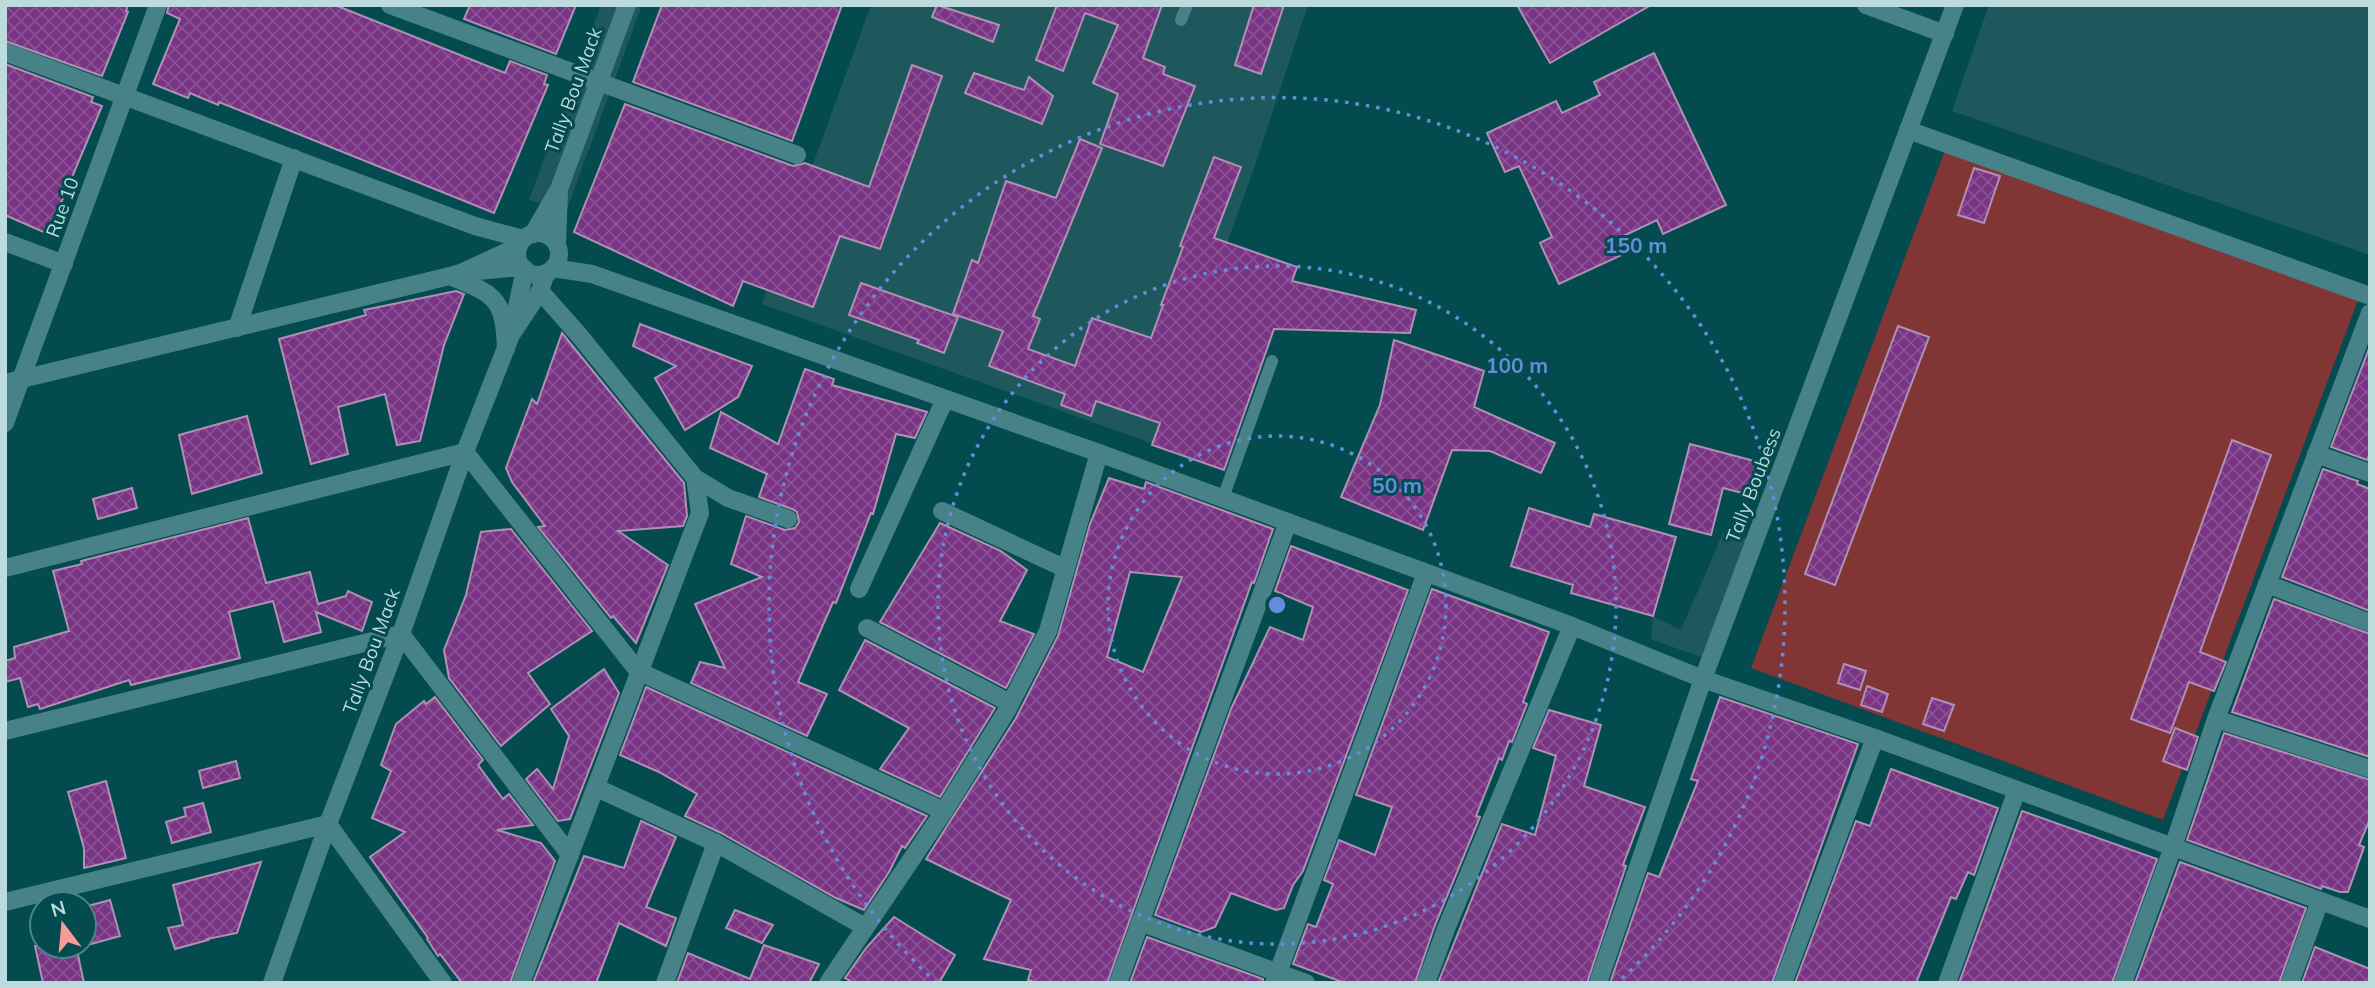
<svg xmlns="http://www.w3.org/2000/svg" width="2375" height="988" viewBox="0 0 2375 988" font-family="Mulish,sans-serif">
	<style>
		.built { fill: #1f585c }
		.garden { fill: #813535 }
		.building { fill: url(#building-cross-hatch); stroke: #b090b4; stroke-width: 2; fill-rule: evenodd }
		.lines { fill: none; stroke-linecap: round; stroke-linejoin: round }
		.service { stroke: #468287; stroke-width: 12 }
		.minor { stroke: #468287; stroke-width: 18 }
		.tertiary { stroke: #468287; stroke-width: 18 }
		.ring { fill: none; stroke: #658dda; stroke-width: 3.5; stroke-dasharray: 3.5 7 }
		.labels { text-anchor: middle; stroke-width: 6; stroke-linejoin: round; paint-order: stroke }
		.street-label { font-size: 19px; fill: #bddadc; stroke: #034b4f }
		.centre { fill: #658dda; stroke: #034b4f; stroke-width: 3.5 }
		.ring-label { font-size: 21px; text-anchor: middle; font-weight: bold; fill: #658dda; stroke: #034b4f; stroke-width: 6; stroke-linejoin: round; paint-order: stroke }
	</style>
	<defs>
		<pattern id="building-cross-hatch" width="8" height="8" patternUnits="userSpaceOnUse" patternTransform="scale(1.75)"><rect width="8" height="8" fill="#793484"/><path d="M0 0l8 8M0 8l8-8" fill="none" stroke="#8a5195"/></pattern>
	</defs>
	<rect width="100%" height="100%" fill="#034b4f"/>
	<!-- built -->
	<g class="built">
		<polygon points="601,5 642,5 567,209 529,200"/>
		<polygon points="871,5 1308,5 1253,171 1154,444 762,304"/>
		<polygon points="1989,5 2370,5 2370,255 1952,111"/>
		<polygon points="1723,533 1762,542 1714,662 1651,639 1653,616 1681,630"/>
	</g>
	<!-- garden -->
	<polygon class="garden" points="1946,148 2358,300 2163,820 1751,668"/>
	<!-- building -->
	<g class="building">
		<polygon points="5,5 128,5 126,11 128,12 102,76 5,41"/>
		<polygon points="169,5 335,5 505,73 510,61 547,75 544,84 548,85 494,213 219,102 218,105 190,93 188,98 153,84 180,19 167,13"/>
		<polygon points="470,5 576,5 556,54 464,19"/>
		<polygon points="662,5 842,5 792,141 633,82"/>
		<polygon points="937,5 999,25 993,42 932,17"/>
		<polygon points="1057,5 1162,5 1143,58 1165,67 1163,74 1195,86 1163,166 1100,144 1118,94 1093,83 1118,25 1085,13 1063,71 1036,60"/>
		<polygon points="1254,5 1284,5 1261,74 1235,65"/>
		<polygon points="1517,5 1651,5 1550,63"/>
		<polygon points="1654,53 1726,205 1663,234 1657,220 1621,237 1628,252 1559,284 1540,243 1552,237 1519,166 1505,172 1487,133 1556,101 1562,113 1600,95 1594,82"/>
		<polygon points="5,64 93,97 91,102 102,106 48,234 5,215"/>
		<polygon points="912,65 942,76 880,249 840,236 813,307 743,281 733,306 574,232 625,104 793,166 805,163 869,187"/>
		<polygon points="974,73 1024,90 1029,77 1053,96 1042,124 965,93"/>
		<polygon points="1080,139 1102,148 1033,316 1040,319 1028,349 1075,366 1092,318 1151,338 1163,305 1161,305 1183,247 1180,246 1214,157 1241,167 1214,238 1297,267 1292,281 1416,310 1410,333 1274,329 1224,470 1152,445 1160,423 1096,401 1091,416 1061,405 1065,394 989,366 1003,331 953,314 972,260 978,263 1006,181 1056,198"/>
		<polygon points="1974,168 2000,176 1984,223 1958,215"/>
		<polygon points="861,283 958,317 944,353 917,343 919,340 849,315"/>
		<polygon points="456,291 464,294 444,345 420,441 397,445 385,394 338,407 348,454 311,464 279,339 366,315 364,310"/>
		<polygon points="640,324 752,366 738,397 685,430 655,378 676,366 633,346"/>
		<polygon points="1898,326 1929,337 1835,585 1805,574"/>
		<polygon points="562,333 684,483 687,516 683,526 618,531 668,565 636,643 613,616 611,618 538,527 545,526 512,482 506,468 532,399 537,404"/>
		<polygon points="1394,340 1484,371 1474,407 1555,443 1541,473 1490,451 1452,450 1423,530 1341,497 1380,405"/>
		<polygon points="2370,346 2370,454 2367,460 2331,447"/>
		<polygon points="805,369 834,379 832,385 927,412 915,438 896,434 873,514 871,513 836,603 833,602 798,682 827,694 807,736 691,683 700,662 725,668 695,604 762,577 731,564 746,516 785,530 795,528 799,522 797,512 792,509 759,497 767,474 710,448 721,412 778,444"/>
		<polygon points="247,416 262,473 192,494 179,435"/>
		<polygon points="2232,440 2271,455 2200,652 2226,662 2214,691 2189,682 2170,733 2131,719"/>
		<polygon points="1690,444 1762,463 1754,496 1723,488 1711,535 1669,524"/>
		<polygon points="2323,469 2358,481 2357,484 2370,489 2370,611 2282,577"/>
		<path d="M1109,478L1144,489L1146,482L1273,529L1254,583L1252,582L1107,983H1038L1028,980L1031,970L984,959L1011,900L926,859L1016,718L1058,636L1090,524ZM1130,572L1182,577L1143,672L1107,657Z"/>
		<polygon points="132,488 137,508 98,519 93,499"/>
		<polygon points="1529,508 1590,527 1594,514 1676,537 1653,616 1571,593 1573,585 1511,566"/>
		<polygon points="248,518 266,583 310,572 318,604 346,596 348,591 372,602 362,631 316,612 321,632 284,642 273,601 229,612 240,658 131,685 129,680 40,709 38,704 28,707 20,678 5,682 5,661 15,658 14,647 69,631 53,571 82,564 81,561"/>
		<polygon points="940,523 1001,551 1027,570 1000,621 1034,634 1006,688 880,622"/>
		<polygon points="511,529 592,631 528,673 550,704 501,746 449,678 444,650 466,595 481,532"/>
		<polygon points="1291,546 1408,590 1303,871 1293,885 1284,908 1276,910 1231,893 1215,927 1201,932 1155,915 1231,709 1270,627 1303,640 1313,607 1275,591"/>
		<polygon points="1432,589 1549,632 1523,702 1527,704 1512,742 1509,741 1502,760 1499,758 1476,816 1480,817 1435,925 1415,983 1345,983 1293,964 1308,924 1316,927 1333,884 1324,880 1339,840 1375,855 1392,807 1356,795"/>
		<polygon points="2274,599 2370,634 2370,757 2232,712"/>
		<polygon points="865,640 995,708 940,797 880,769 909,728 839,690"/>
		<polygon points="1844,664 1866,671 1860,690 1838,683"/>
		<polygon points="604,669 619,693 570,819 558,821 526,779 537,769 553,789 569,736 551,709"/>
		<polygon points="1867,686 1888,694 1882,712 1861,705"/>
		<polygon points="646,687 927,816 905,848 902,846 889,872 864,910 836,898 721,833 685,816 697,794 659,772 620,755"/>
		<polygon points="435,697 483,760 478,765 503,799 509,794 533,825 497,830 541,843 555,861 510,983 462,983 440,954 438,956 427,939 428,938 370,857 405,832 372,818 391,771 381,765 396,724 424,701 426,704"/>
		<polygon points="1720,697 1858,744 1772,983 1610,983 1648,873 1659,877 1698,781 1691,779"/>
		<polygon points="1932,698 1954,705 1944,731 1923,724"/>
		<polygon points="1549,710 1601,725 1584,786 1645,807 1623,865 1626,866 1587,983 1438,983 1502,824 1535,835 1556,756 1533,748"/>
		<polygon points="2175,728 2198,737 2187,770 2163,761"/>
		<polygon points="2224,733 2370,780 2370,819 2359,845 2364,847 2348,892 2340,892 2322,886 2321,889 2187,840"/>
		<polygon points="236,761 240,778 203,788 199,771"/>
		<polygon points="1891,769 1998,808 1974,875 1968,872 1956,899 1951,897 1916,983 1795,983 1856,821 1870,826"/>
		<polygon points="106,781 126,858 84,868 84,848 68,792"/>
		<polygon points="203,803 211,832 172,843 166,822 186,816 184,808"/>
		<polygon points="2022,811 2157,859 2112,983 1959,983"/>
		<polygon points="641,821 676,837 646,907 676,918 666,946 619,923 596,983 533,983 584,856 624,868"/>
		<polygon points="261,862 237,933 207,939 208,940 175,949 168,928 183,925 173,885"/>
		<polygon points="2180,862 2306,908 2279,983 2135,983"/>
		<polygon points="110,900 120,936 84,946 84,907"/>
		<polygon points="735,910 773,925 762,943 726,928"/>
		<polygon points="894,917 955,955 939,983 854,983 845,978 866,948"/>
		<polygon points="1147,937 1263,979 1263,983 1130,983"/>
		<polygon points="764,945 819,964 809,983 677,983 688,953 750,979"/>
		<polygon points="35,946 76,946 84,983 43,983"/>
		<polygon points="2315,947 2370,969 2370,983 2302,983"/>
	</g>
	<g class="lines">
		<!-- service -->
		<g class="service">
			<polyline points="1181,20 1187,5"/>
			<polyline points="1223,498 1272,361"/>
		</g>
		<!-- minor -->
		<g class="minor">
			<polyline points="390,5 797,155"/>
			<polyline points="1866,5 1945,34"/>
			<polyline points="5,52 475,226 523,239"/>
			<polyline points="1908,130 2370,296"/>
			<polyline points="533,234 559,189 627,5"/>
			<polyline points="5,242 64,264"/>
			<polyline points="557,243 559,193"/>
			<polyline points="237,328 294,158"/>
			<polyline points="513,332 540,291 546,273"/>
			<polyline points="5,423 158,5"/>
			<polyline points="2316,454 2370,473"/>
			<polyline points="695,478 728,498 788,519"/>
			<polyline points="942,511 1066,569"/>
			<polyline points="5,568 465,452 638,671 944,811"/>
			<polyline points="2267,584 2370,623"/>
			<polyline points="859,589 945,399"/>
			<polyline points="867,628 1010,703"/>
			<polyline points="2216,719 2370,769"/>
			<polyline points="5,731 401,634 570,855"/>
			<polyline points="597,788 716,843 865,927"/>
			<polyline points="5,902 328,824 443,983"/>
			<polyline points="1140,922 1306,983"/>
			<polyline points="272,983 328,824 401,634 465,452 511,335 525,269"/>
			<polyline points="521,983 700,513 695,478 579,335 540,291"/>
			<polyline points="665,983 716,843"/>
			<polyline points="828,983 944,811 1006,712 1048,631 1099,453"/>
			<polyline points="1118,983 1288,522"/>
			<polyline points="1274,983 1426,573"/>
			<polyline points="1426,983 1446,929 1572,626"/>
			<polyline points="1783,983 1875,738"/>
			<polyline points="1947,983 2017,790"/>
			<polyline points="2123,983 2173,847 2216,719 2370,313"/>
			<polyline points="2290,983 2320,901"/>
		</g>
		<!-- tertiary -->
		<g class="tertiary">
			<circle cx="538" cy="254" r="21"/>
			<polyline points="553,268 592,274 1099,453 1572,626 1703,679 1875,738 2370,919"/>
			<polyline points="477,271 522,267"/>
			<path d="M450,276C495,295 504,297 506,349"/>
			<polyline points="5,383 450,276 463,272 519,246"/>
			<polyline points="1598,983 1703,679 1955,5"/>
		</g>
	</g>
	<!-- distance rings -->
	<g class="ring">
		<circle cx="1277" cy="605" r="169"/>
		<circle cx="1277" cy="605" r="339"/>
		<path d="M937 983A508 508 0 1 1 1617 983"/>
	</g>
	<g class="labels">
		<!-- street labels -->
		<g class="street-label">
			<text transform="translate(573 90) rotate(-70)" y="7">Tally Bou Mack</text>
			<text transform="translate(62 207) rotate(-70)" y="7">Rue 10</text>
			<text transform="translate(1753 485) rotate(-69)" y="7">Tally Boubess</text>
			<text transform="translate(371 651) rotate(-70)" y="7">Tally Bou Mack</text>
		</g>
	</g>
	<circle cx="1277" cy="605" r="10" class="centre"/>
	<g class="ring-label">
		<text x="1636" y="253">150 m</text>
		<text x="1517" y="373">100 m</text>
		<text x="1397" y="493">50 m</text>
	</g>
	<!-- border -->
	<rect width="2375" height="988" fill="none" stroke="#bddadc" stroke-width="14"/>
	<!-- north arrow -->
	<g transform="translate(63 925) rotate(344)"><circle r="33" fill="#034b4f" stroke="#4d8487" stroke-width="2"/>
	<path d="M0-5L12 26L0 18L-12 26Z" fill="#f59b98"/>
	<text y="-10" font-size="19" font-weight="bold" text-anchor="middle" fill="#bddadc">N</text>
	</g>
</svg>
